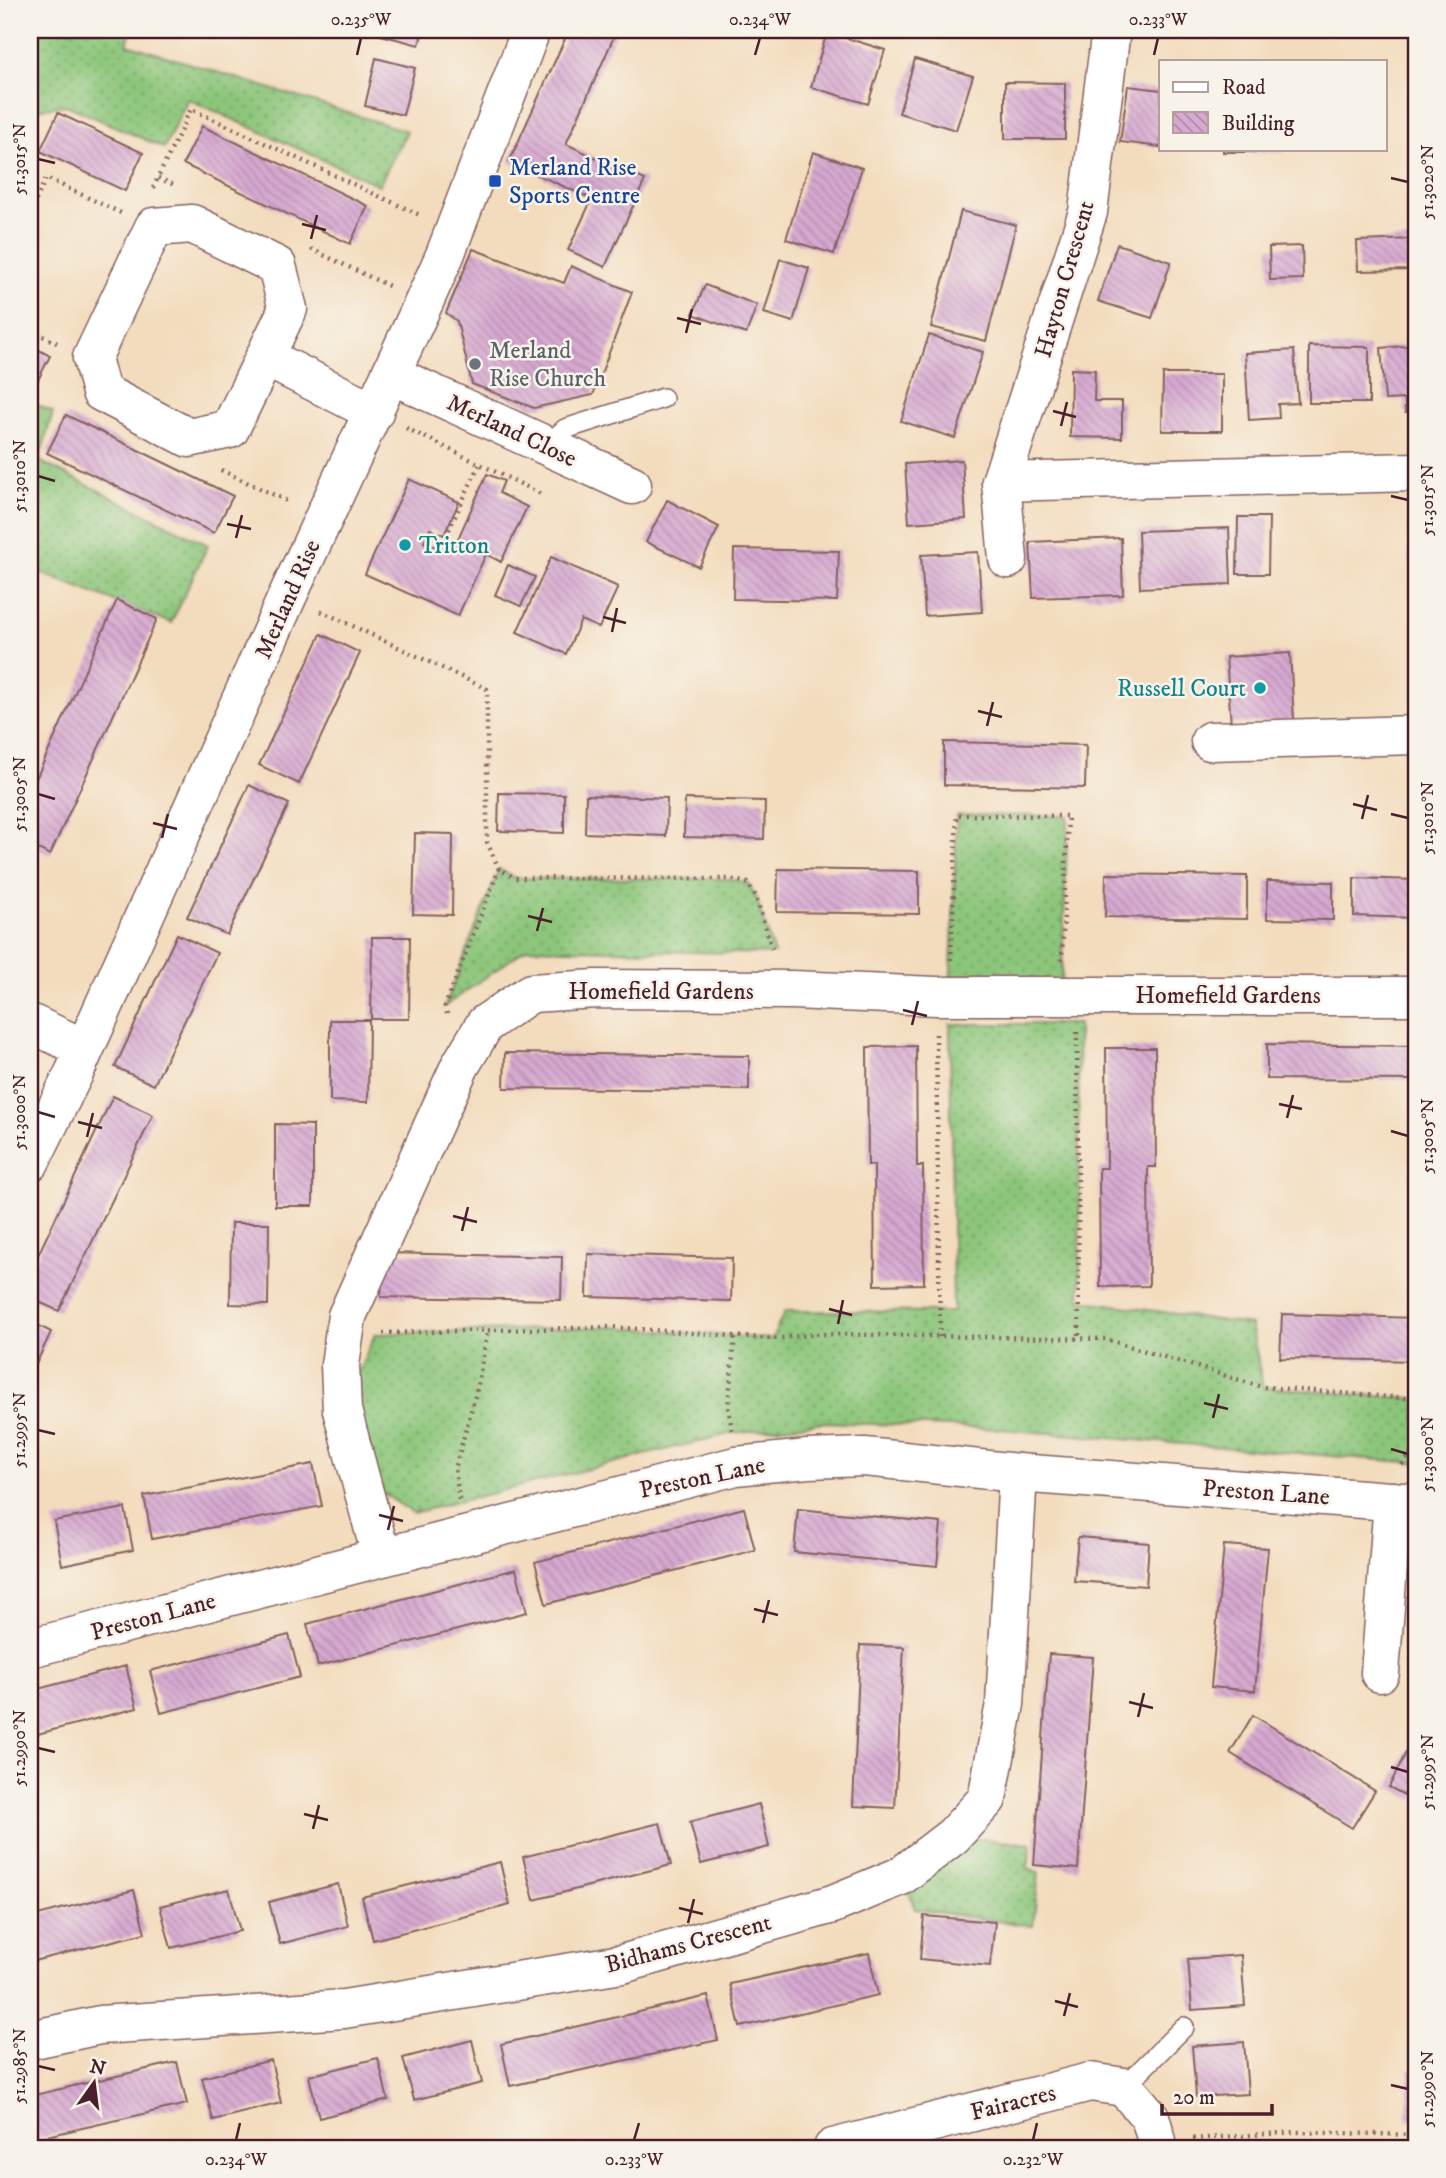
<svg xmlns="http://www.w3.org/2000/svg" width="1446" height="2178" viewBox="0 0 1446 2178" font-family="'IM FELL DW Pica',serif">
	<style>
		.grass { fill: url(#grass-dots); stroke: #6b7252; stroke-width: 2 }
		.building { fill: url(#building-back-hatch) }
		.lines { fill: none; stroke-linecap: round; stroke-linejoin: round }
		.service-casing { stroke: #85615e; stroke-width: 22 }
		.minor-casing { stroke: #85615e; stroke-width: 41 }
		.tertiary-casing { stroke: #85615e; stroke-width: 41 }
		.path { stroke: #85615e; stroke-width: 4.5; stroke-dasharray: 2 5; stroke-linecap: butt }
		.service { stroke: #fff; stroke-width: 19 }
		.minor { stroke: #fff; stroke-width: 38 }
		.tertiary { stroke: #fff; stroke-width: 38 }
		.ticks { fill: none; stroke: #4a1f2b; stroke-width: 2.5 }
		.transit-dot { fill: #1a4fb4; stroke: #f7f3e8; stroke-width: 2.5 }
		.worship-dot { fill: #6b7280; stroke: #f7f3e8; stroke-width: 2.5 }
		.culture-dot { fill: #0f9aa8; stroke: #f7f3e8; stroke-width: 2.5 }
		.labels { text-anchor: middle; stroke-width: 5; stroke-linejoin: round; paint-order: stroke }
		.transit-label { font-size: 24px; fill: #164399; stroke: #f7f3e8; text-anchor: start }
		.street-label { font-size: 24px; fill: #4a1f2b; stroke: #f7f3e8 }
		.worship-label { font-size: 24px; fill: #5b616d; stroke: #f7f3e8; text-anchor: start }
		.culture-label { font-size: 24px; fill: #0d838f; stroke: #f7f3e8; text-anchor: start }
		.neatline { fill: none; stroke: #4a1f2b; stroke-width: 2.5 }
		.ticks-label { font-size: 18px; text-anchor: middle; fill: #4a1f2b }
	</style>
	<defs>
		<pattern id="grass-dots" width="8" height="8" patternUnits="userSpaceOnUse" patternTransform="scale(1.75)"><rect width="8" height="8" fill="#8cc67a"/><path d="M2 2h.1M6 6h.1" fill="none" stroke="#74a064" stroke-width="1.8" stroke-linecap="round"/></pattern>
		<pattern id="building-back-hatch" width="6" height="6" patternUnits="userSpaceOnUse" patternTransform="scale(1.75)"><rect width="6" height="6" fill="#d7a9d1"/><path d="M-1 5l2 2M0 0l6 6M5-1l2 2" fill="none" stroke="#b089aa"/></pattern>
	</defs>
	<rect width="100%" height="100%" fill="#f7f3e8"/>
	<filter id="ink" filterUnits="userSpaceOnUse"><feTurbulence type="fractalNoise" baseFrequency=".0143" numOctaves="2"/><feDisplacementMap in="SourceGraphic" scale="14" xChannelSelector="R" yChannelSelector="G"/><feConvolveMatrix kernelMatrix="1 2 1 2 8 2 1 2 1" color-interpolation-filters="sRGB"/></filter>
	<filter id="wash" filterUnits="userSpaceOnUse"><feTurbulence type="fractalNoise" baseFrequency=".00686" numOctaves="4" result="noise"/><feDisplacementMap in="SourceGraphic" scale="28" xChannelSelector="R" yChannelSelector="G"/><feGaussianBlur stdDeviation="1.57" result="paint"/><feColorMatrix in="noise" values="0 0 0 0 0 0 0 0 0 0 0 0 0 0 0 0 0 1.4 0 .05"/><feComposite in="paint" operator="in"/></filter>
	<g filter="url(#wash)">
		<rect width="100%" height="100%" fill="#f3dcbd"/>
		<!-- grass -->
		<g class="grass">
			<polygon points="30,30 131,30 127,44 407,131 379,185 188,99 164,148 66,105 30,110"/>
			<polygon points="30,402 53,412 39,461 208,545 171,623 38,572 30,556"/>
			<polygon points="957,815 1068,816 1061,995 950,996"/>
			<polygon points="499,869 515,878 729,879 748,883 756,897 774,954 527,948 445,1006"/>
			<polygon points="950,1024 1078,1024 1080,1300 1251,1325 1263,1387 1416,1399 1416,1463 999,1429 824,1422 732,1433 413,1513 361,1479 342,1410 375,1334 611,1327 772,1339 785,1311 953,1312"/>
			<polygon points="957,1837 1031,1844 1028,1869 1039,1872 1033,1926 915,1909 907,1886"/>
		</g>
		<g id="blocks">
			<!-- building -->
			<g class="building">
				<polygon points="382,30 423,30 419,45 381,35"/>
				<polygon points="569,30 617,30 566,144 645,180 605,267 568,250 592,199 509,162"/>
				<polygon points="827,32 885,50 868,104 811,87"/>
				<rect x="1411" y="56" width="5" height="56"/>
				<polygon points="376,58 415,68 403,115 365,106"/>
				<polygon points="915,59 973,76 956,130 899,113"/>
				<polygon points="1005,82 1065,83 1065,139 1005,139"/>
				<polygon points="1128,86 1161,90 1161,147 1120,142"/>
				<polygon points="58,113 143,153 125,191 40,151"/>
				<polygon points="202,126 368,206 350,244 183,164"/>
				<rect x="1223" y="149" width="61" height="3"/>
				<polygon points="813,152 862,168 834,254 786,239"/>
				<polygon points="961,211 1016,225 986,341 931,327"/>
				<polygon points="1414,239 1414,270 1358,271 1357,241"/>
				<polygon points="1117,244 1171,262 1152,318 1098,301"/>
				<polygon points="1302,246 1303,279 1270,280 1269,247"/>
				<polygon points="473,249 564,283 571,266 632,292 593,395 534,408 472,384 457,321 446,313"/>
				<polygon points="780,259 809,268 793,322 764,313"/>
				<polygon points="705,285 757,305 746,334 693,314"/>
				<polygon points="929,335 983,352 955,438 901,421"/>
				<polygon points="30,345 50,356 30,396"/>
				<polygon points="1416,345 1416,412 1405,413 1405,399 1385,400 1381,348"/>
				<polygon points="1309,346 1369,347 1369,403 1309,403"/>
				<polygon points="1294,350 1298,403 1278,404 1279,418 1249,420 1245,353"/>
				<polygon points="1071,369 1095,370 1094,401 1122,401 1122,438 1070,437"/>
				<polygon points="1163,374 1222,374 1222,431 1162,431"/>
				<polygon points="66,415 233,496 214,533 47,453"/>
				<polygon points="962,460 966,519 909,523 905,464"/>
				<polygon points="487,474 504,481 499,493 527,507 501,562 486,554 458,616 365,574 409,479 459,502 444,535 430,529 424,542 447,552 453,539 457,541"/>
				<polygon points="667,500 719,527 699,567 646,542"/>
				<polygon points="1410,505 1416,505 1416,562 1409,562"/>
				<polygon points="1238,517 1269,517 1268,574 1237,574"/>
				<polygon points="1229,528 1231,584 1140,588 1138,531"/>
				<polygon points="1121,538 1123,595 1033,598 1030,542"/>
				<polygon points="734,549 839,551 837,601 733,599"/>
				<polygon points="978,552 982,612 925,616 921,555"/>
				<polygon points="551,557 618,587 599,628 581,620 566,654 517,632"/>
				<polygon points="508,565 535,577 521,606 495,595"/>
				<polygon points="117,600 157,619 50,855 30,845 30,792"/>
				<polygon points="321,634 360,653 299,784 259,765"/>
				<polygon points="1290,653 1294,720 1231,724 1226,657"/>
				<polygon points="944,742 1086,745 1085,788 944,785"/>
				<polygon points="249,785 289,804 227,935 187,917"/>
				<polygon points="499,793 564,794 564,833 498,831"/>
				<polygon points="586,795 667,798 666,836 585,833"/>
				<polygon points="685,799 765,801 764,839 684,837"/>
				<polygon points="415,833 453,834 452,915 413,914"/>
				<polygon points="778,869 919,871 919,914 777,912"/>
				<polygon points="1106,874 1247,876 1247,919 1105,917"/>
				<polygon points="1354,878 1416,880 1416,918 1354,916"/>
				<polygon points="1267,881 1333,882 1333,920 1267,919"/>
				<polygon points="177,934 217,953 154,1085 115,1067"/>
				<polygon points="372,937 410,937 409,1019 371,1019"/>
				<polygon points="330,1020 369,1020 368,1102 330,1101"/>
				<polygon points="1267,1044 1416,1046 1416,1080 1267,1079"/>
				<polygon points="916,1046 917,1166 923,1166 924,1284 875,1285 874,1165 868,1165 867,1047"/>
				<polygon points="1106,1048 1155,1048 1156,1167 1148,1167 1149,1286 1100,1287 1099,1168 1107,1168"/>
				<polygon points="505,1053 749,1056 749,1090 504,1088"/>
				<polygon points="113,1096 153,1115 59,1311 30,1298 30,1272"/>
				<polygon points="275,1124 313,1125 313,1206 275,1206"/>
				<polygon points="231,1223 269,1223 268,1305 230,1304"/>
				<polygon points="383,1253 562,1257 561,1300 381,1297"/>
				<polygon points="588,1254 732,1258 731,1301 587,1297"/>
				<polygon points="1282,1314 1416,1318 1416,1361 1280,1358"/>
				<polygon points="30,1321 51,1332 30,1377"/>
				<polygon points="313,1464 322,1506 152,1539 144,1496"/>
				<polygon points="125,1508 133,1550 62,1565 54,1521"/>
				<polygon points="744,1508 755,1550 546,1604 535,1562"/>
				<polygon points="798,1509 941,1523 937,1566 794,1552"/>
				<polygon points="1078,1537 1149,1543 1146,1586 1074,1581"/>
				<polygon points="1224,1545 1268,1548 1255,1691 1211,1687"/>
				<polygon points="516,1569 527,1612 318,1666 307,1624"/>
				<polygon points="289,1635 300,1677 161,1713 150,1671"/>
				<polygon points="860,1645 904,1647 895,1808 853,1806"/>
				<polygon points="1049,1654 1093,1657 1078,1869 1034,1865"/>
				<polygon points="126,1666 137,1708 30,1736 30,1691"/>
				<polygon points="1253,1715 1375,1791 1352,1828 1230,1753"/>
				<polygon points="1416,1732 1416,1801 1389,1787"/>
				<polygon points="759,1804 769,1847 701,1864 690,1822"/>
				<polygon points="660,1823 671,1865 534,1900 523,1857"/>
				<polygon points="500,1862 510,1905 373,1940 362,1897"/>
				<polygon points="338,1884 348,1926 280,1944 269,1902"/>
				<polygon points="229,1889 240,1931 171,1948 160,1906"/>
				<polygon points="134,1890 145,1933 30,1962 30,1917"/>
				<polygon points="924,1916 995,1922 990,1966 920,1959"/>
				<polygon points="869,1953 878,1995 740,2027 730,1984"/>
				<polygon points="1241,1955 1245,2006 1192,2010 1188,1959"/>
				<polygon points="708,1996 718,2040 510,2086 501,2044"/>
				<polygon points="472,2040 482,2083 414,2100 403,2058"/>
				<polygon points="1244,2042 1248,2094 1196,2097 1192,2046"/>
				<polygon points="378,2058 388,2100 319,2118 309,2076"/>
				<polygon points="271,2060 281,2103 213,2120 202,2078"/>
				<polygon points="177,2062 187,2104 30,2140 30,2096"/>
				<polygon points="1409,2069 1416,2070 1416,2121 1407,2120"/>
			</g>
		</g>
	</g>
	<g filter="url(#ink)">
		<use href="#blocks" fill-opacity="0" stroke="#85615e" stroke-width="2"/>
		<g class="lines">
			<!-- service casing -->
			<g class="service-casing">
				<g id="service">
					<polyline points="547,446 565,429 663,398"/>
					<polyline points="1124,2087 1184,2027"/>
				</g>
			</g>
			<!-- minor casing -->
			<g class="minor-casing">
				<g id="minor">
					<polyline points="1111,30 1088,212 1001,482 1416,472"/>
					<polygon points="192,224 277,266 288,309 230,429 189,438 101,392 92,358 154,227"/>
					<polyline points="265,357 374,412"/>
					<polyline points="392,375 632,485"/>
					<polyline points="1001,482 1008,559"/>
					<polyline points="1210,741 1416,735"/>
					<polyline points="30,1023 83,1048"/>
					<polyline points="381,1556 342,1410 340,1365 347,1316 460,1066 485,1024 531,993 596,989 792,990 936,996 1416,996"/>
					<polyline points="30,1648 736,1466 808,1459 865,1457 1018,1473 1416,1503"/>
					<polyline points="1380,1673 1393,1501"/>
					<polyline points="30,2040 100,2025 344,2009 622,1964 833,1904 901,1876 953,1836 987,1799 1005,1704 1018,1473"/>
					<polyline points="833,2148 1090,2082 1124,2087 1150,2117 1157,2141 1157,2148"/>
				</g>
			</g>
			<!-- tertiary casing -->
			<g class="tertiary-casing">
				<polyline id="tertiary" points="30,1162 74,1073 288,595 424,302 445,255 531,30"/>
			</g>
			<!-- path -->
			<g class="path">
				<polyline points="158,178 177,186"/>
				<polyline points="153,188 191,109 422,216"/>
				<polyline points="30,213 46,178 121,213"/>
				<polyline points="311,249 389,286"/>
				<polyline points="30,330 57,343"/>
				<polyline points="406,428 541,494"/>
				<polyline points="221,470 289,502"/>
				<polyline points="440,549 479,465"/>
				<polyline points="321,611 487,689 487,842 499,869 515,878 729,879 748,883 756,897 773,952"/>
				<polyline points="951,960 957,815 1068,816 1062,960"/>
				<polyline points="447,1014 445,1006 499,869"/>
				<polyline points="1077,1032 1079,1339"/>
				<polyline points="936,1034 940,1338"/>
				<polyline points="383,1333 611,1327 773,1339 819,1334 1106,1339 1262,1387 1416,1399"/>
				<polyline points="732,1430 728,1407 735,1336"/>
				<polyline points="1402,1465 1416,1446"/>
				<polyline points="459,1500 455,1469 477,1389 488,1329"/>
				<polyline points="1193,2139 1296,2132 1416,2135"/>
			</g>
			<!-- service -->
			<use href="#service" class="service"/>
			<!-- minor -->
			<use href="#minor" class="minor"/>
			<!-- tertiary -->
			<use href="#tertiary" class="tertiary"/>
		</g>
	</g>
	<!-- ticks -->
	<path class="ticks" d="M357,55L361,38M755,55L760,38M1154,55L1158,38M38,159L55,163M1391,178L1408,182M302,224L326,230M311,239L317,215M677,318L701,324M686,333L692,309M1053,411L1076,417M1061,426L1067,402M38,476L55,481M1391,496L1408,500M227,524L251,529M236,538L242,515M603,617L626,623M612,632L617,608M978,711L1002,717M987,726L993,702M38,794L55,799M1353,804L1377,810M1391,814L1408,818M1362,819L1368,795M153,823L177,829M162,838L168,814M528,916L552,922M537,931L543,908M903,1010L927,1016M912,1025L918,1001M1279,1104L1302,1109M38,1112L55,1117M1287,1118L1293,1095M78,1122L102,1128M1391,1131L1408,1136M87,1137L93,1113M453,1216L477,1222M462,1231L468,1207M829,1309L852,1315M838,1324L843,1300M1204,1403L1228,1409M1213,1418L1219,1394M38,1430L55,1434M1391,1449L1408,1454M379,1515L403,1521M388,1530L394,1506M754,1609L778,1615M763,1623L769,1600M1129,1702L1153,1708M1138,1717L1144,1693M38,1748L55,1752M1391,1767L1408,1772M304,1814L328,1820M313,1829L319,1805M679,1908L703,1914M688,1923L694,1899M1055,2001L1078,2007M1064,2016L1070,1993M38,2066L55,2070M1391,2085L1408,2089M236,2140L240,2123M634,2140L639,2123M1033,2140L1037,2123"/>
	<!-- markers -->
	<rect class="transit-dot" x="488" y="174" width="14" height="14" rx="3.5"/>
	<circle class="worship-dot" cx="475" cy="364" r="7"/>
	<g class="culture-dot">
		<circle cx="405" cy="545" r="7"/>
		<circle cx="1260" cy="688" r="7"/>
	</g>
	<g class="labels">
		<!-- transit labels -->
		<g class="transit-label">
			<text x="509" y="175">Merland Rise<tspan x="509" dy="28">Sports Centre</tspan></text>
		</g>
		<!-- street labels -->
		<g class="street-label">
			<text transform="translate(1064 279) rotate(-74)" y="8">Hayton Crescent</text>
			<text transform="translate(512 430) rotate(25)" y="8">Merland Close</text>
			<text transform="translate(287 599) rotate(-66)" y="8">Merland Rise</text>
			<text x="661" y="999">Homefield Gardens</text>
			<text x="1228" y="1003">Homefield Gardens</text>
			<text transform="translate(702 1477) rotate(-12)" y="8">Preston Lane</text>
			<text transform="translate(1266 1492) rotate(4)" y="8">Preston Lane</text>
			<text transform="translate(153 1616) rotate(-15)" y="8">Preston Lane</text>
			<text transform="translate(688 1943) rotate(-15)" y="8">Bidhams Crescent</text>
			<text transform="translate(1013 2102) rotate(-14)" y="8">Fairacres</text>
		</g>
		<!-- worship labels -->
		<g class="worship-label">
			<text x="489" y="358">Merland<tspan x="489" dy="28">Rise Church</tspan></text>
		</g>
		<!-- culture labels -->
		<g class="culture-label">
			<text x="419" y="553">Tritton</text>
			<text x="1246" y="696" text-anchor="end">Russell Court</text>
		</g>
	</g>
	<!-- margin -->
	<rect width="1446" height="2178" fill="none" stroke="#f7f3e8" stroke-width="77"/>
	<!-- legend -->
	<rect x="1159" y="60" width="228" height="91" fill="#f7f3e8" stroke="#b29e9c" stroke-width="2"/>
	<rect x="1173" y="82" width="35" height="10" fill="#ffffff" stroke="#b29e9c" stroke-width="2"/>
	<text x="1222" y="94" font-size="21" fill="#4a1f2b">Road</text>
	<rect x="1173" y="112" width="35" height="21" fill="url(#building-back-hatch)" stroke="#b29e9c" stroke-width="2"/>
	<text x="1222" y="130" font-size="21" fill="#4a1f2b">Building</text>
	<!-- north arrow -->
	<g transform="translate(94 2083) rotate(14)" stroke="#f7f3e8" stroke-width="5" paint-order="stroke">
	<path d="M0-5L12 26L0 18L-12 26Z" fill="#4a1f2b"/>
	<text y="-10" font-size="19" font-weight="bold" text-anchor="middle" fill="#4a1f2b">N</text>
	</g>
	<!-- scale -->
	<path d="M1162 2104v10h110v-10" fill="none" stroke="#4a1f2b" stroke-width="3.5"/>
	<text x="1173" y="2104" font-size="21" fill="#4a1f2b" stroke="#f7f3e8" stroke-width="5" paint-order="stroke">20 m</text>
	<rect x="38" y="38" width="1370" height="2102" class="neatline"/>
	<g class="ticks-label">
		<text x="361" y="25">0.235°W</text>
		<text x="760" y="25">0.234°W</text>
		<text x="1158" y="25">0.233°W</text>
		<text transform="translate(19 159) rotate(-90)" y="6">51.3015°N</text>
		<text transform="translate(1427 182) rotate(-90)" y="6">51.3020°N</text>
		<text transform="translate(19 476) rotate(-90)" y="6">51.3010°N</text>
		<text transform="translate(1427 500) rotate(-90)" y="6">51.3015°N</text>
		<text transform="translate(19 794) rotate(-90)" y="6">51.3005°N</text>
		<text transform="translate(1427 818) rotate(-90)" y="6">51.3010°N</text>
		<text transform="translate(19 1112) rotate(-90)" y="6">51.3000°N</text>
		<text transform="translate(1427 1136) rotate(-90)" y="6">51.3005°N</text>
		<text transform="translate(19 1430) rotate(-90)" y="6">51.2995°N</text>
		<text transform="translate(1427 1454) rotate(-90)" y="6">51.3000°N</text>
		<text transform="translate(19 1748) rotate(-90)" y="6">51.2990°N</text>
		<text transform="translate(1427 1772) rotate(-90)" y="6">51.2995°N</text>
		<text transform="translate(19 2066) rotate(-90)" y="6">51.2985°N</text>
		<text transform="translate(1427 2089) rotate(-90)" y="6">51.2990°N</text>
		<text x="236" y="2165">0.234°W</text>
		<text x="634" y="2165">0.233°W</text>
		<text x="1033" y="2165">0.232°W</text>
	</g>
</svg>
